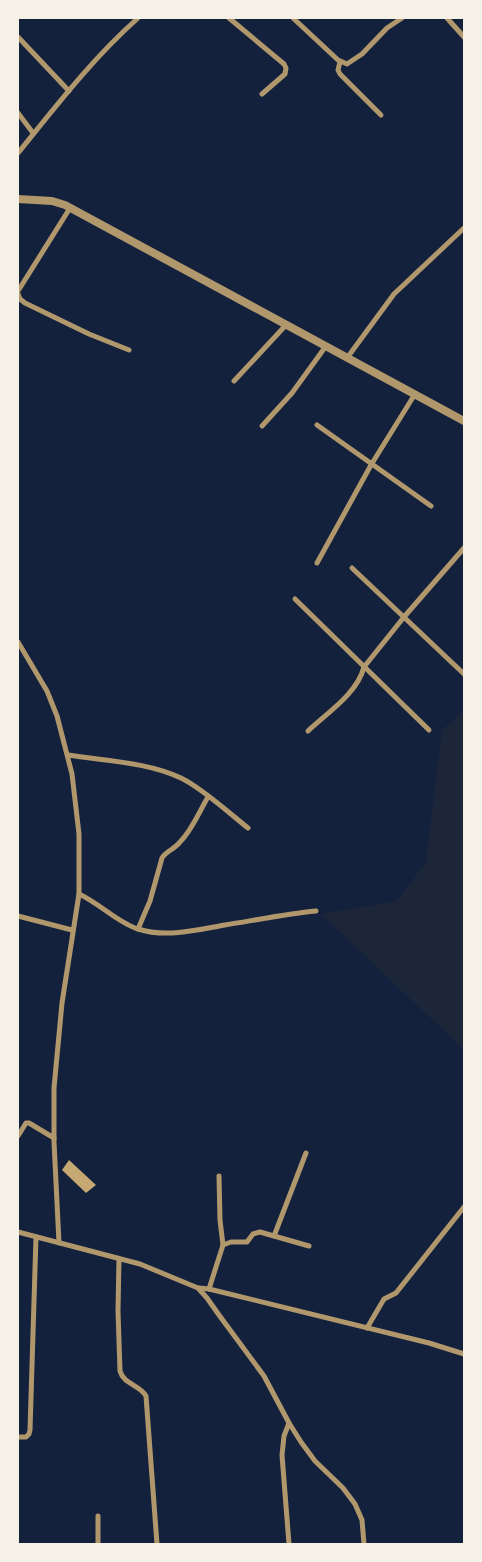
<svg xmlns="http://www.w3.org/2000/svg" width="482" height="1562" viewBox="0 0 482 1562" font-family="'Alegreya Sans',sans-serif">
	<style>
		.green { fill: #1d2539 }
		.building { fill: #c6a872 }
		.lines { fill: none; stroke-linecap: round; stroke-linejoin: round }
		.minor { stroke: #b1986c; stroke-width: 5 }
		.tertiary { stroke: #b1986c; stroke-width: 8 }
	</style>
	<rect width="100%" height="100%" fill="#14213d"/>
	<!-- green -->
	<polygon class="green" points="464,710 464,1050 321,914 397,901 426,862 442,730"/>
	<!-- building -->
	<polygon class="building" points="69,1160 96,1185 86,1193 62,1170"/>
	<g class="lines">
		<!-- minor -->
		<g class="minor">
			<polyline points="229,18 284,64 286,68 285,74 262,94"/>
			<polyline points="293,18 338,60 347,64 362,54 387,28 402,18"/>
			<polyline points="447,18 464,37"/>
			<polyline points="18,37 69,91"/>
			<polyline points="340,62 338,70 340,74 381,115"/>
			<polyline points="18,113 33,133"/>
			<path d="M18,153C56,106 93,58 138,18"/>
			<polyline points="18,291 70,208"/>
			<polyline points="18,294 20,299 25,303 89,334 129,350"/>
			<polyline points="347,358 394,294 464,228"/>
			<polyline points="234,381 286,325"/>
			<polyline points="317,425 431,506"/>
			<polyline points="262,426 292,393 326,346"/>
			<polyline points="317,563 371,465 415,394"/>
			<polyline points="352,568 464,674"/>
			<polyline points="295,599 429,730"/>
			<polyline points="18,642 47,691 57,716 72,774 79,834 79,894 62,1003 54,1088 54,1142 59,1243"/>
			<path d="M308,731C327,713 357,694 364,667L404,617L464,548"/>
			<path d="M68,755C105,761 147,762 181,778C202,788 229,813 248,828"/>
			<path d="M79,894C99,903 118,923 138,929C166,938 197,930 225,925C256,920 286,914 316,911"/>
			<polyline points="18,916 72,930"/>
			<path d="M138,929L150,901L162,858C166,851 175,849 180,842C192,830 199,812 208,797"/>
			<polyline points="18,1136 26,1123 29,1123 54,1138"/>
			<polyline points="219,1176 220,1220 223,1245"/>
			<polyline points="18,1232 140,1264 198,1288 207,1298 219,1315 264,1376 289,1423 301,1442 315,1461 343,1488 355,1504 362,1520 364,1544"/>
			<polyline points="274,1236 306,1153"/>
			<path d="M119,1259L118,1311L120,1371C124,1385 139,1384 146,1396L157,1544"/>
			<polyline points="199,1288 209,1289 223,1245 231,1242 247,1242 253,1234 260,1232 309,1246"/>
			<polyline points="209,1289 429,1343 464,1354"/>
			<polyline points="367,1328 384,1299 396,1293 464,1207"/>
			<polyline points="18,1437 26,1437 29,1434 30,1430 36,1237"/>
			<polyline points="98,1544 98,1516"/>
			<polyline points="289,1544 282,1455 284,1436 289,1423"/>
		</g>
		<!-- tertiary -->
		<polyline class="tertiary" points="18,199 52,201 65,205 464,421"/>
	</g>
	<!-- border -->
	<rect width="482" height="1562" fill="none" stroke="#f6f1e7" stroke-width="38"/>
</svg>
